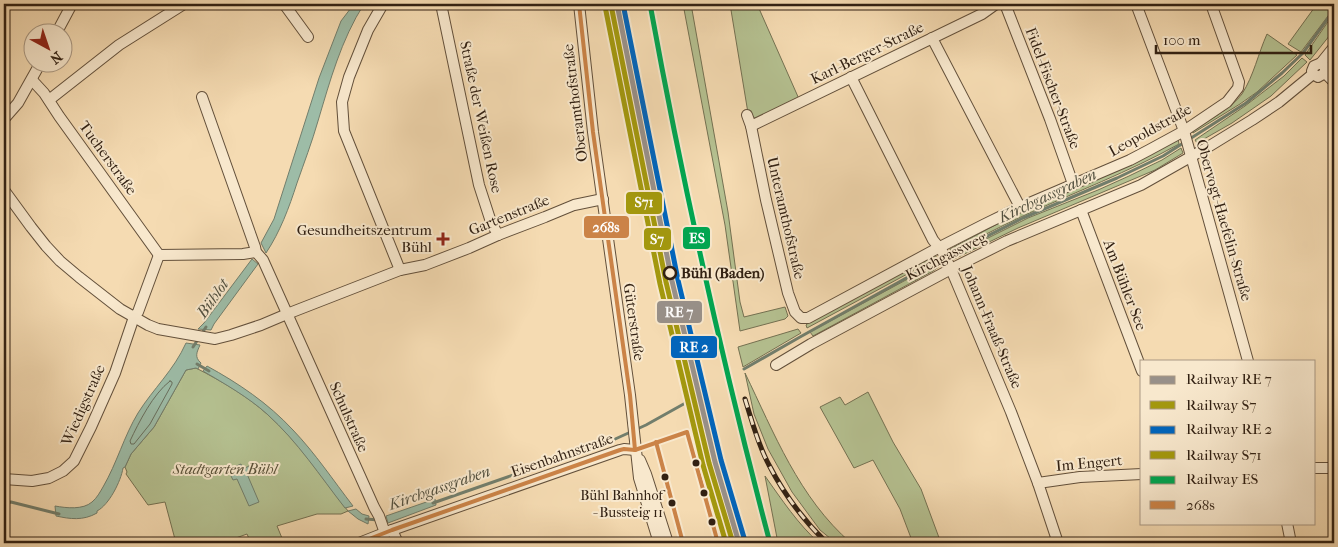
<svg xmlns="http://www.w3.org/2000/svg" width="1338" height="547" viewBox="0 0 1338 547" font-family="'IM FELL French Canon',serif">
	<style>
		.green { fill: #b5c191; stroke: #747152 }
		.water { fill: #9dbca7; stroke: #727e6c }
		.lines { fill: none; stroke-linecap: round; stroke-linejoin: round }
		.shore { stroke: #686e5d; stroke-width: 1 }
		.stream { stroke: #727e6c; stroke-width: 3 }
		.street-casing { stroke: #63503b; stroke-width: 12 }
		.street { stroke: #f8e8cd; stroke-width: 10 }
		.rail-casing { stroke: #322113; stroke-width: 5 }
		.rail { stroke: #f8e8cd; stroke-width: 3; stroke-dasharray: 9; stroke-linecap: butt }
		.bus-1-casing { stroke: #f8e8cd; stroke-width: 8 }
		.bus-1 { stroke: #cb8347; stroke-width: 4 }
		.rail-1-casing { stroke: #f8e8cd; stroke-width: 9 }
		.rail-2-casing { stroke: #f8e8cd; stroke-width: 9 }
		.rail-3-casing { stroke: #f8e8cd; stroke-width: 9 }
		.rail-4-casing { stroke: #f8e8cd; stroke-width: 9 }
		.rail-5-casing { stroke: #f8e8cd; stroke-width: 9 }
		.rail-1 { stroke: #989089; stroke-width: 5 }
		.rail-2 { stroke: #a3980e; stroke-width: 5 }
		.rail-3 { stroke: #0065bd; stroke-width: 5 }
		.rail-4 { stroke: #a3980e; stroke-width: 5 }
		.rail-5 { stroke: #00a651; stroke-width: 5 }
		.poi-dot { fill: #8f2418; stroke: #f8e8cd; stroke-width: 2 }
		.stop-dot { fill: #f8e8cd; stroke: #322113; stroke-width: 2.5 }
		.bus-dot { fill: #322113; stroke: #f8e8cd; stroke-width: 2 }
		.labels { text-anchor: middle; stroke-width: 4; stroke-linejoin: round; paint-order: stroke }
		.bus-label { font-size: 14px; fill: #322113; stroke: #f8e8cd; text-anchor: end }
		.street-label { font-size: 15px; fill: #322113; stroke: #f8e8cd }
		.poi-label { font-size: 15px; fill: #322113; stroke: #f8e8cd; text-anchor: end }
		.stop-label { font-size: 15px; font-weight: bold; fill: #322113; stroke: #f8e8cd; text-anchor: start }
		.park-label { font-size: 15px; font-style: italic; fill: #595139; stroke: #f8e8cd }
		.water-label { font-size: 16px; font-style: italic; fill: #52503f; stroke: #f8e8cd }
		.line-badge { stroke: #f8e8cd; stroke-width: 2 }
		.badge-label { font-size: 14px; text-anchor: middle; font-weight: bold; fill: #fff }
	</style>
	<rect width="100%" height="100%" fill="#f5dbb2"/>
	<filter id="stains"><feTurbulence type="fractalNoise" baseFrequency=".004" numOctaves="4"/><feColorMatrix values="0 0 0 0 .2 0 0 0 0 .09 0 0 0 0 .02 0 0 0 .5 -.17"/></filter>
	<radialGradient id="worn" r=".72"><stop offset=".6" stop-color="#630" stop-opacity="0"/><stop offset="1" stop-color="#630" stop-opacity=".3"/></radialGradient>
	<!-- green -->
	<g class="green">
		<polygon points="683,4 691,4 728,212 740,302 744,317 785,307 788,316 785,319 740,331 725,225"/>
		<polygon points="730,4 757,4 799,99 758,119 754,118 748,113"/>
		<polygon points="1317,4 1334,4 1334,8 1301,52 1288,44"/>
		<polygon points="1334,13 1334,30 1310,60 1305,55"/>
		<path d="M1267,34L1297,55L1257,92L1240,104L1193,133L1192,131C1206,122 1233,107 1242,94C1254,75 1258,54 1267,34Z"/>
		<polygon points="1302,58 1307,62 1271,96 1232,123 1197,143 1195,140 1245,106 1284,76"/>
		<path d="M1178,139L1179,144C1129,172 1075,192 1023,216C999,227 975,240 951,252L950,249L1022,211L1112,173Z"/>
		<polygon points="1181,148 1183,153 1155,170 1018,228 954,259 952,256 1028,218 1098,190 1129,176 1162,160"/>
		<polygon points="935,255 937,258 807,328 806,325 812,320 931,256"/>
		<polygon points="939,262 940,266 933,271 813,336 810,332"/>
		<polygon points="798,329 801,333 743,367 738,347"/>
		<path d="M196,368C221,381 246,395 267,414C299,442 322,478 348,511L341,514H317L277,526L284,543H251L247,534L222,543H176L165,502L148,505L126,474L127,472L125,467L131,454L154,427L186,370Z"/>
		<path d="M745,373C774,433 799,498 851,543H836L820,530L792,492L768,449L754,414Z"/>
		<polygon points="868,392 893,442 921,489 941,543 911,543 911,538 900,509 873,460 854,468 820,407 840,397 845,405"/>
		<path d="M765,476C782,500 798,524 819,543H778Z"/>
	</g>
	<!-- water -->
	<g class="water">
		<path d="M354,4H364C341,40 330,81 318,121C312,142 304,163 297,183C289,208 280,232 266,253L261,243L274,219L319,78L341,21Z"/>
		<polygon points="252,259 258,264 214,324 211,330 198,329 204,323"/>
		<path d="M186,343L200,345C197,352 194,357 201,363L198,369L196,368L186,370L154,427L131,454L125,467L123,468C121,481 109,505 97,511V513C83,521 70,519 56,516L55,506C66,508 83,510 92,502C97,498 100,492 103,487C117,463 124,436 138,413C153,389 174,370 186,343Z"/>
		<path d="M207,366C238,383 268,403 293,430C315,453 333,480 353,506L345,508C320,476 298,442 267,414C248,397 225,384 203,371Z"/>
		<polygon points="241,464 243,469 249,466 251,472 247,474 259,502 249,506 237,479 233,480 230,474 236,472 234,467"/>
		<polygon points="435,499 436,505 388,523 386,516"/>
		<polygon points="356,509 362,514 369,516 368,524 358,519 348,511"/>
	</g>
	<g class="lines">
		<!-- shore -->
		<path class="shore" d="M170,381L172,382V384L150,424L134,444H131L130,441C139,422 153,394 170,381Z"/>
		<!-- stream -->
		<g class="stream">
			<polyline points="193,347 206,327"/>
			<polyline points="197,364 209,371"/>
			<polyline points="744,369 800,337 926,267 1023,218 1117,178 1163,156 1246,103 1282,73 1303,53 1334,10"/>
			<polyline points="4,503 11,502 59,514"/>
			<polyline points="433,503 613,440 646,425 689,401"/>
			<polyline points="366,519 379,520"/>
		</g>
		<!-- street casing -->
		<g class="street-casing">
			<g id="street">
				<polyline points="284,4 308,37"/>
				<polyline points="383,4 368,30 349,77 342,102 344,131 400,270"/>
				<polyline points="441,4 479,185 491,222 498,235"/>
				<polyline points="579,4 593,132 630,395 639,478 659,543"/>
				<polyline points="1005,4 1050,119 1073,184"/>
				<polyline points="1136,4 1184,131 1248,361"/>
				<polyline points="57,32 72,4"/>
				<polyline points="932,38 1020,207"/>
				<polyline points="1325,73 1334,82"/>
				<polyline points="1313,74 1312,71 1314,66 1321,63 1334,47"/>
				<polyline points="1313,74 1318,77 1325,73 1325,67 1321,63"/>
				<polyline points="851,77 933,240 942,251 951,269 1011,412 1038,483 1058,543"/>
				<polyline points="32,80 44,93 59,116 159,255 243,254 256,252"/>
				<polyline points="202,97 255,247 256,252 263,260 374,507 379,516 385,533"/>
				<polyline points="49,100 119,45 184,4"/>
				<polyline points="747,115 751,126 766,200 788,293 795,312 801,318 808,318 938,248 985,224 1020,207 1130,160 1149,150 1184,131 1227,102 1238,88 1239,82 1211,4"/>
				<polyline points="4,119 18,103 41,62"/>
				<polyline points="751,126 982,14 996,4"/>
				<polyline points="4,190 31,227 46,246 60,261 79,277 120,309 148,325 158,329 215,339 231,335 261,325 287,314 400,270 425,265 469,248 498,235 545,217 574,205 603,199"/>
				<polyline points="1081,210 1142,371"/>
				<polyline points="776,365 811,344 951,269 1007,241 1141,185 1208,147 1252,120 1279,102 1313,74"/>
				<polyline points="640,460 646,474 668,543"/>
				<polyline points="1314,468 1334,468"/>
				<polyline points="4,479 32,481 49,478 63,471 74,461 91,427 115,373 134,317 138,312 159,255"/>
				<polyline points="1038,483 1080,477 1142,474"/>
				<polyline points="1287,523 1291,543"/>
				<polyline points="392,530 398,543"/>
				<polyline points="359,543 392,530 620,450 624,449 635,450"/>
			</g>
		</g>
		<!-- street -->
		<use href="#street" class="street"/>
		<!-- rail casing -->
		<g class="rail-casing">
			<path id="rail" d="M745,399C752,421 758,445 769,465C784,494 804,521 827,543"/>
		</g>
		<!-- rail -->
		<use href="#rail" class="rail"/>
		<!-- bus-1 casing -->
		<g class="bus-1-casing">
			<g id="bus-1">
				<polyline points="579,4 593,132 630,395 635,450"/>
				<polyline points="656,442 683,543"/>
				<polyline points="359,543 392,530 620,450 624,449 635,450 687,432 718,543"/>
			</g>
		</g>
		<!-- bus-1 -->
		<use href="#bus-1" class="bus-1"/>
		<!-- rail-1 casing -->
		<g class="rail-1-casing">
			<polyline id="rail-1" points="617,4 672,281 715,462 739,543"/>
		</g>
		<!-- rail-2 casing -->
		<g class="rail-2-casing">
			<polyline id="rail-2" points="611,5 666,282 709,463 733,543"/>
		</g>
		<!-- rail-3 casing -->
		<g class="rail-3-casing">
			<polyline id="rail-3" points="623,4 678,280 721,460 745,541"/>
		</g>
		<!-- rail-4 casing -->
		<g class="rail-4-casing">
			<polyline id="rail-4" points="605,6 660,284 703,465 726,543"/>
		</g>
		<!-- rail-5 casing -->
		<g class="rail-5-casing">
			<path id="rail-5" d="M650,4C683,185 723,365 770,543"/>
		</g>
		<!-- rail-1 -->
		<use href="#rail-1" class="rail-1"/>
		<!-- rail-2 -->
		<use href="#rail-2" class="rail-2"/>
		<!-- rail-3 -->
		<use href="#rail-3" class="rail-3"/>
		<!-- rail-4 -->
		<use href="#rail-4" class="rail-4"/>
		<!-- rail-5 -->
		<use href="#rail-5" class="rail-5"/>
	</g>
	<!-- markers -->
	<path class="poi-dot" d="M440.5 231.5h5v5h5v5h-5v5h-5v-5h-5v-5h5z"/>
	<circle class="stop-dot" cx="670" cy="273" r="6"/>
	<g class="bus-dot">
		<circle cx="696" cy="463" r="4.5"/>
		<circle cx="665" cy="477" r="4.5"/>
		<circle cx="704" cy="493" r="4.5"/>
		<circle cx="672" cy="503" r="4.5"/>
		<circle cx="712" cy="522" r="4.5"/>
	</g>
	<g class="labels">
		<!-- bus labels -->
		<g class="bus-label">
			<text x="663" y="500">Bühl Bahnhof<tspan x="663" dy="17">- Bussteig 11</tspan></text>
		</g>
		<!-- street labels -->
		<g class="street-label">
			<text transform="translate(867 53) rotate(-26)" y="5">Karl-Berger-Straße</text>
			<text transform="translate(1053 88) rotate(69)" y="5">Fidel-Fischer-Straße</text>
			<text transform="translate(575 103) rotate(-97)" y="5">Oberamthofstraße</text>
			<text transform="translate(481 117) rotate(78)" y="5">Straße der Weißen Rose</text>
			<text transform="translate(1150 130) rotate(-29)" y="5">Leopoldstraße</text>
			<text transform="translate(108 158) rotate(54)" y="5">Tucherstraße</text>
			<text transform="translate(509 215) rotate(-22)" y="5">Gartenstraße</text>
			<text transform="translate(786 218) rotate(77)" y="5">Unteramthofstraße</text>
			<text transform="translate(1224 220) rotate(74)" y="5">Obervogt-Haefelin-Straße</text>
			<text transform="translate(946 256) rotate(-27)" y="5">Kirchgassweg</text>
			<text transform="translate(1125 285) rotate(69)" y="5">Am Bühler See</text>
			<text transform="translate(634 322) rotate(82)" y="5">Güterstraße</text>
			<text transform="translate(992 327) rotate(67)" y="5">Johann-Fraaß-Straße</text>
			<text transform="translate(83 405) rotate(-66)" y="5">Wiedigstraße</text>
			<text transform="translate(349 417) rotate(66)" y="5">Schulstraße</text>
			<text transform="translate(562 455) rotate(-19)" y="5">Eisenbahnstraße</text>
			<text transform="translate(1089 463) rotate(-5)" y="5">Im Engert</text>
		</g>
		<!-- poi labels -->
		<g class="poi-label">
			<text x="432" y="235">Gesundheitszentrum<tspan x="432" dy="17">Bühl</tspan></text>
		</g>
		<!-- stop labels -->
		<g class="stop-label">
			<text x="681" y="278">Bühl (Baden)</text>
		</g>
		<!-- park labels -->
		<g class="park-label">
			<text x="225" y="474">Stadtgarten Bühl</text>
		</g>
		<!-- water labels -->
		<g class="water-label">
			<text transform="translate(1047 195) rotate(-25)" y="6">Kirchgassgraben</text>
			<text transform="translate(212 298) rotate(-55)" y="6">Bühlot</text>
			<text transform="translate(439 487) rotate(-19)" y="6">Kirchgassgraben</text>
		</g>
	</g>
	<g class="line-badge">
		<rect x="625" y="191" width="38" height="24" rx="5" fill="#a3980e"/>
		<rect x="583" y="215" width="47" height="24" rx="5" fill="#cb8347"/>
		<rect x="682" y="226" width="29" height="24" rx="5" fill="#00a651"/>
		<rect x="643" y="227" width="29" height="24" rx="5" fill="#a3980e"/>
		<rect x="656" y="300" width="47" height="24" rx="5" fill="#989089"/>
		<rect x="670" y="335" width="48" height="24" rx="5" fill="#0065bd"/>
	</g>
	<g class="badge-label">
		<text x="644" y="207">S71</text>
		<text x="606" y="232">268s</text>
		<text x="697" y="243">ES</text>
		<text x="657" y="244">S7</text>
		<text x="679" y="317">RE 7</text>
		<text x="694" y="352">RE 2</text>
	</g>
	<!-- margin -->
	<rect width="1338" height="547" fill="none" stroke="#f5dbb2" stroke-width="20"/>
	<rect x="5" y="5" width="1328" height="537" fill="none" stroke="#322113" stroke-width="2.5"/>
	<rect x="10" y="10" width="1318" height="527" fill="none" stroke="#322113"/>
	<!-- legend -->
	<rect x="1140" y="360" width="175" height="165" fill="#f8e8cd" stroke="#a99883"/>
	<rect x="1150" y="376" width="25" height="8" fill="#989089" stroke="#a99883"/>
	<text x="1186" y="384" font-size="15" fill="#322113">Railway RE 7</text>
	<rect x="1150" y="401" width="25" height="8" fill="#a3980e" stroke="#a99883"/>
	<text x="1186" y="410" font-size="15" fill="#322113">Railway S7</text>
	<rect x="1150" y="426" width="25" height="8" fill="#0065bd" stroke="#a99883"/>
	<text x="1186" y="434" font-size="15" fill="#322113">Railway RE 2</text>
	<rect x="1150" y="451" width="25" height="8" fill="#a3980e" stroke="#a99883"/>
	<text x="1186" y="460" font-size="15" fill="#322113">Railway S71</text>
	<rect x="1150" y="476" width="25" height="8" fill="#00a651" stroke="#a99883"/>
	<text x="1186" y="484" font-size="15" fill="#322113">Railway ES</text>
	<rect x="1150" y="501" width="25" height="8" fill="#cb8347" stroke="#a99883"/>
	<text x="1186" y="510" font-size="15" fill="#322113">268s</text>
	<!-- north arrow -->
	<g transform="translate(48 48) rotate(140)"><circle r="24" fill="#f8e8cd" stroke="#a99883"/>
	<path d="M0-4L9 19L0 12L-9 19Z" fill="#8f2418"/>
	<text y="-8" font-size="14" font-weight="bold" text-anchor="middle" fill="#322113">N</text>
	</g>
	<!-- scale -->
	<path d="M1156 45v8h155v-8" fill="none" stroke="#322113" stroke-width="2.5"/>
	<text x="1163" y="45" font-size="15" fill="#322113" stroke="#f8e8cd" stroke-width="4" paint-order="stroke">100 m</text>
	<rect width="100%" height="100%" filter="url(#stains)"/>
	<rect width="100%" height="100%" fill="url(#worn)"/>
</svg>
